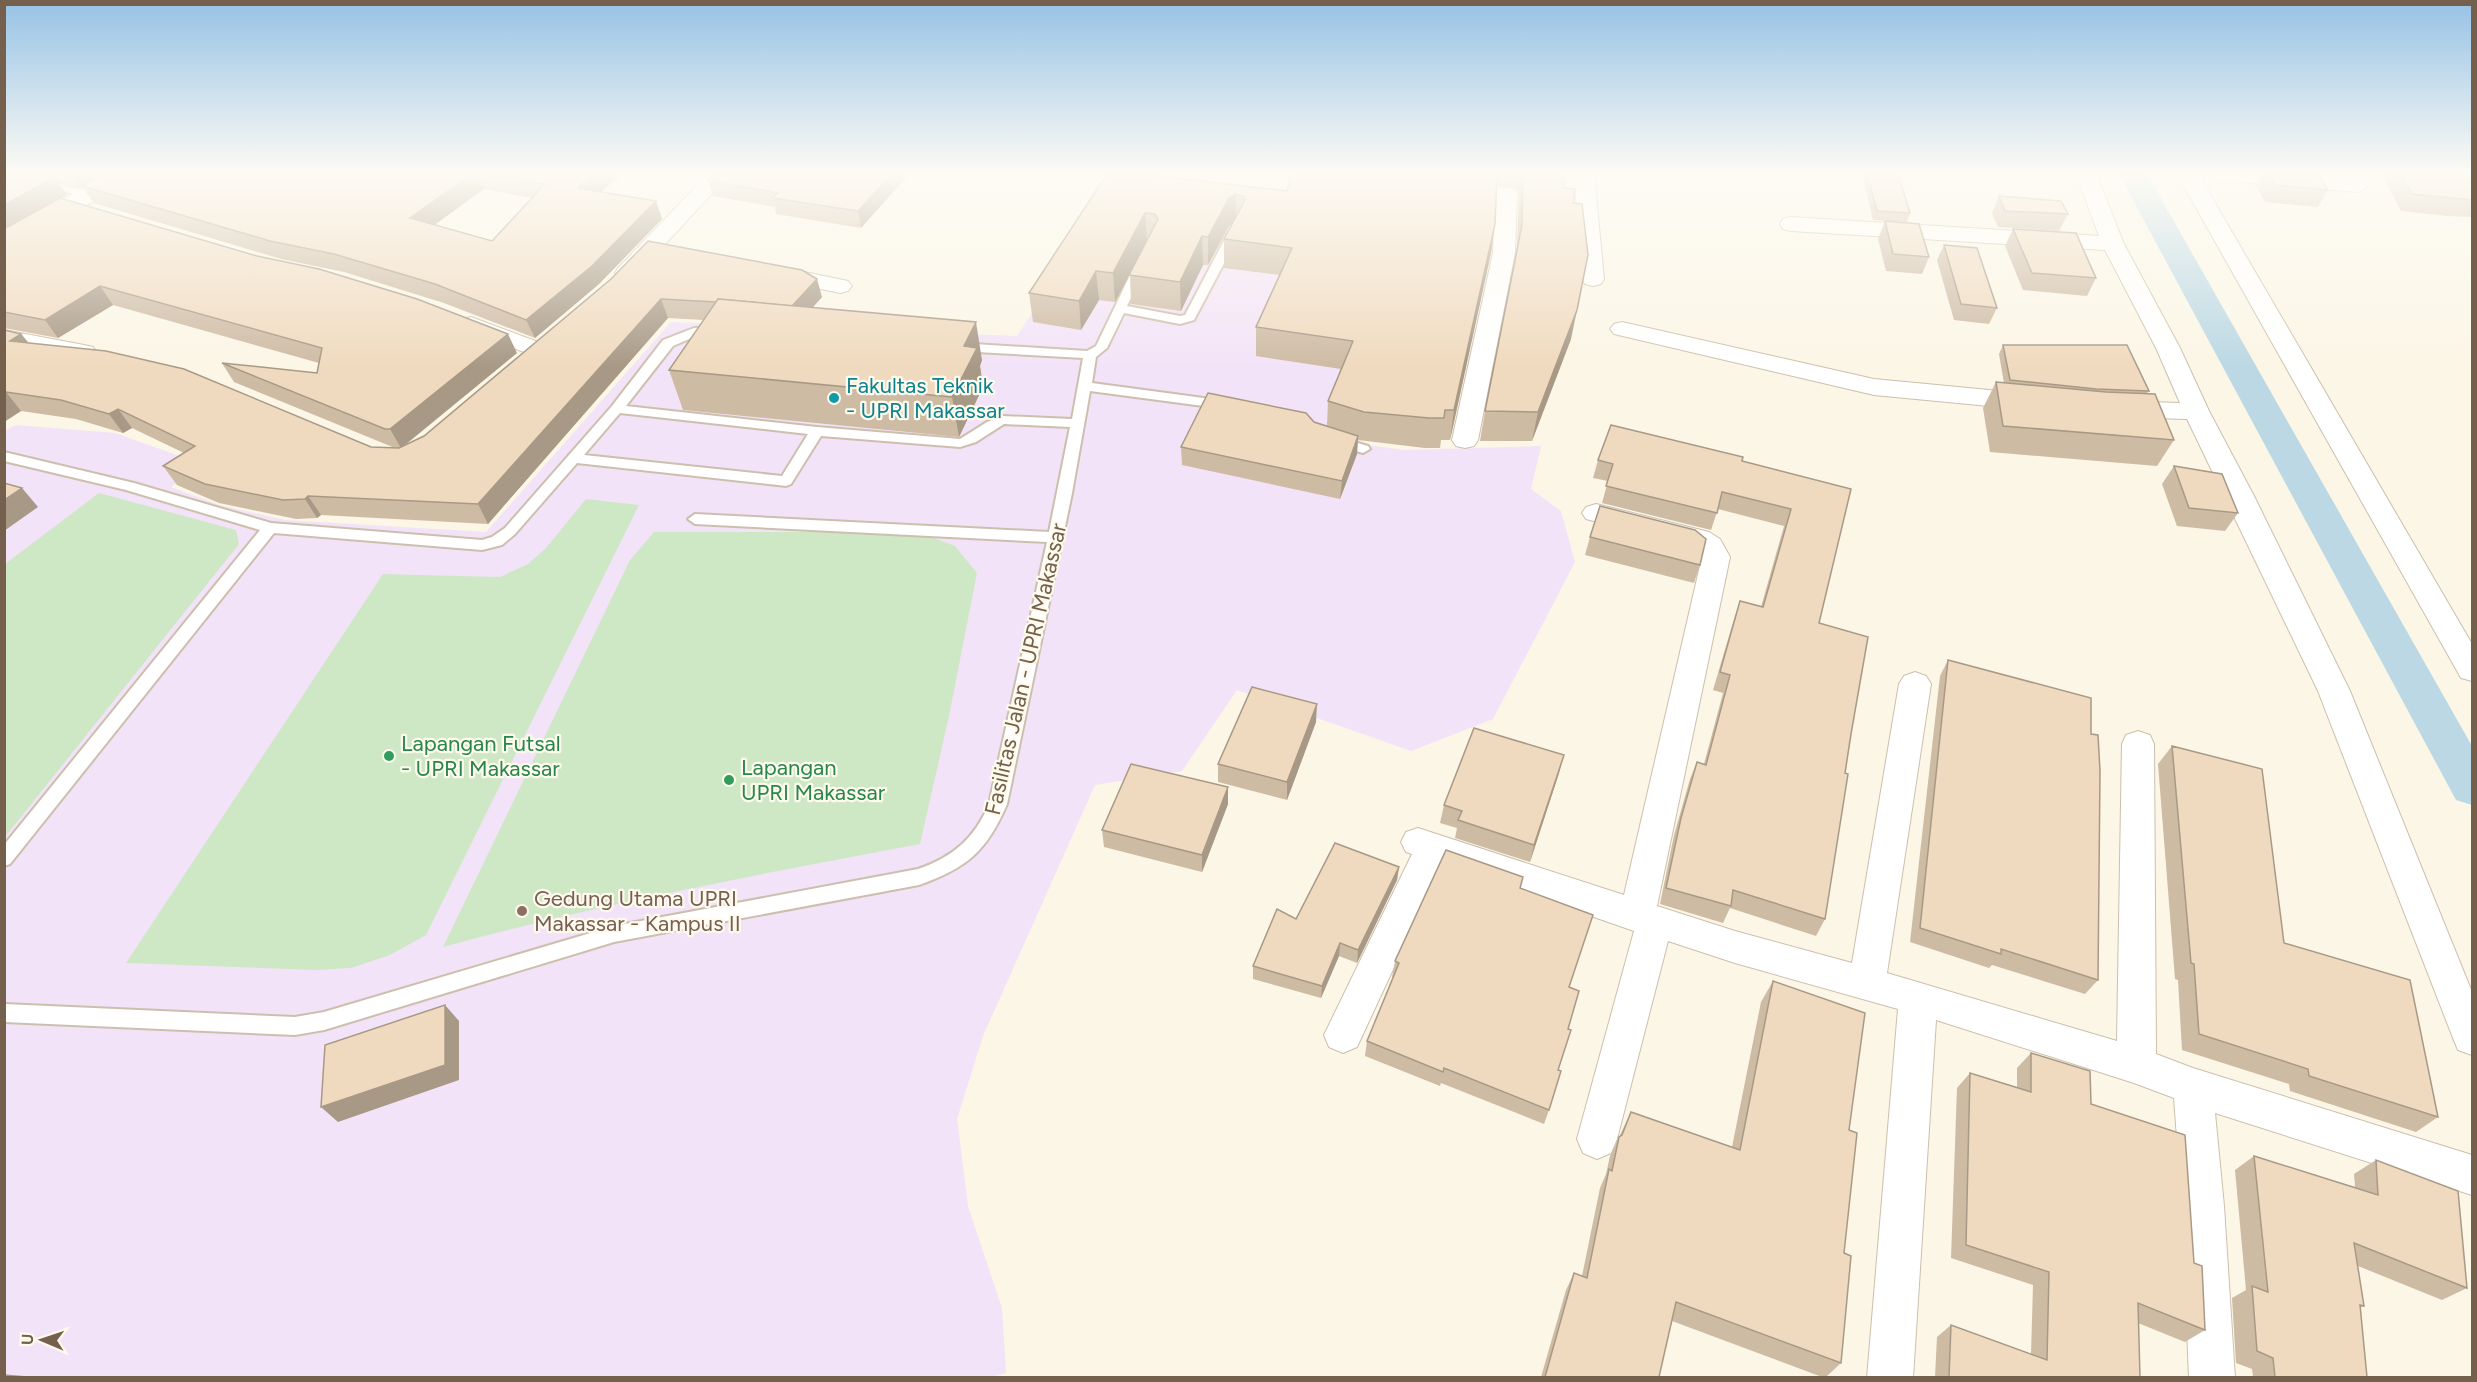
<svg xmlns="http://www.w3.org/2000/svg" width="2477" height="1382" viewBox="0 0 2477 1382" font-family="Figtree,sans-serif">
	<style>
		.education { fill: #f3e3f8 }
		.green { fill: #cee8c5 }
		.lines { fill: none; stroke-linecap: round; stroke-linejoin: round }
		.canal { fill: #bbd8e4; fill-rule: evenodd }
		.service-casing { stroke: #cdbfad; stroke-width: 4 }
		.minor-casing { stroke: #cdbfad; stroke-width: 2 }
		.tertiary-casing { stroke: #cdbfad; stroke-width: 3 }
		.service { fill: #fff; fill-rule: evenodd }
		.minor { fill: #fff; fill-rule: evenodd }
		.tertiary { fill: #fff; fill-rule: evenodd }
		.wall { fill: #cebba4; fill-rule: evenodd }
		.shaded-wall { fill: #a89986 }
		.building { fill: #f0dabf; stroke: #a89986; stroke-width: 1.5 }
		.culture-dot { fill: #0f9aa8; stroke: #fefaec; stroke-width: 2 }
		.leisure-dot { fill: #2e9e5b; stroke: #fefaec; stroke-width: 2 }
		.education-dot { fill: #8d6e63; stroke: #fefaec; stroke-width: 2 }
		.labels { text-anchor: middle; stroke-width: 4.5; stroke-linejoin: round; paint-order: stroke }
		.culture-label { font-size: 22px; fill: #0d838f; stroke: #fefaec; text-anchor: start }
		.street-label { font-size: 22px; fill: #74604c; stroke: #fefaec }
		.leisure-label { font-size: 22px; fill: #27864d; stroke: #fefaec; text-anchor: start }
		.education-label { font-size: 22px; fill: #785e54; stroke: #fefaec; text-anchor: start }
	</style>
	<rect width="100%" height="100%" fill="#fbf6e6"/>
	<!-- education -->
	<polygon class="education" points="1109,194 1419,231 1365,402 1360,444 1404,450 1541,446 1531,489 1561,511 1575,562 1493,719 1411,751 1237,690 1182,771 1095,785 983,1036 957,1119 968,1206 1002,1308 1006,1373 986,1378 5,1377 4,431 16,425 115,433 202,464 171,487 219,505 285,520 486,532 671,322 1017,336"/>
	<!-- green -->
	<g class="green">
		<polygon points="99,493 236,530 239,544 5,837 5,564"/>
		<polygon points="586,499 639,505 426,935 390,955 351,968 316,970 126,963 383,574 500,577 528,564 546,548"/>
		<path d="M654,532H919L955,546L977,573L949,716L920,844C760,874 600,904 443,947L630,560Z"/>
	</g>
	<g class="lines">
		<!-- canal -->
		<polygon class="canal" points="2119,174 2147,174 2472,746 2472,805 2456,800"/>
		<!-- service casing -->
		<g class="service-casing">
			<g id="service">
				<polygon points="4,174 89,191 95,194 89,197 4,179"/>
				<path d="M1234,230L1240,233L1194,320L1180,324L1124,313L1107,348L1096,357L1092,383L1226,401L1233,405L1226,409L1090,391L1072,493L1007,804C987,851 967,868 919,885L614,942L324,1030L295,1035L4,1022V1004L295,1017L324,1012L614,926L918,869C953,857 975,838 989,804L1047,542L695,524L688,519L695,514L1049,532L1070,427L1004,424L976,442L960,447L821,436L791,484L786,486L577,463L515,534L502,545L482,550L274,533L10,864L4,866V845L260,530L126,490L4,461V452L134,483L271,523L482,540L492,537L505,528L612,406L663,340L694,328L717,327L723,331L717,335L696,336L673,346L626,406L817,427L960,439L987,422L1003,416L1072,419L1083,358L958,351L952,347L958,343L1087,351L1096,346L1134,267L1140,263L1146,267L1127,306L1180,316L1185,315L1228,233ZM620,413L808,434L782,476L584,455Z"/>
				<polygon points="1337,437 1368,446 1370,449 1363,453 1332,444 1330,441 1332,438"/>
			</g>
		</g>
		<!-- minor casing -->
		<g class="minor-casing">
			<g id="minor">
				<polygon points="708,174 730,174 634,278 626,280 618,278 615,273 618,268"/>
				<path d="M1367,174H1390L1402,179L1436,184L1506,188L1514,189L1517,194L1515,253L1478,440L1474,446L1465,448L1456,446L1452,440L1493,253L1495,200C1464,198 1386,202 1367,174Z"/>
				<polygon points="1574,174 1594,174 1604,279 1601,284 1593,286 1585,284 1582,279"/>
				<polygon points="2076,174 2096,174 2124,244 2180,348 2209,411 2254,496 2350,691 2472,992 2472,1055 2458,1050 2453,1038 2318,691 2187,419 2119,417 2110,414 2106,409 2110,404 2119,401 2180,403 2156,348 2105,250 1791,231 1783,229 1780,224 1783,219 1791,217 2099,236"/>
				<polygon points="2177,174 2285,174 2356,180 2363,182 2367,186 2363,190 2356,192 2201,179 2472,644 2472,681 2461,678"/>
				<polygon points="776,266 848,281 852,286 848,291 840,293 768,278 765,273 768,268"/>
				<polygon points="471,317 546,345 549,350 546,355 537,357 463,329 459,324 463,319"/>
				<polygon points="1622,322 1874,379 2031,394 2040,397 2044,402 2040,407 2031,410 1874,395 1614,334 1610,329 1614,324"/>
				<polygon points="4,330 84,345 93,347 96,352 93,357 84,359 4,344"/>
				<polygon points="1596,504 1709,532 1720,539 1730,557 1657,906 1735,931 1852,963 1899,684 1904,676 1915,672 1926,676 1931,684 1887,973 2117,1041 2122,744 2126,735 2138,731 2150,735 2154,744 2156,1054 2193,1068 2472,1155 2472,1195 2215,1113 2224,1206 2235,1378 2189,1378 2182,1206 2174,1098 2134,1083 1936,1020 1913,1378 1867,1378 1898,1009 1735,963 1668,941 1617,1139 1611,1153 1597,1159 1583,1153 1577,1139 1634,931 1442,864 1357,1047 1343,1053 1329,1047 1324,1035 1412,854 1406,852 1401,842 1406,832 1418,828 1624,895 1702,557 1699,552 1690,546 1586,519 1582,513 1586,507"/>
			</g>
		</g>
		<!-- tertiary casing -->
		<g class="tertiary-casing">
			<polygon id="tertiary" points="108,174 135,174 132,179 12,248 4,250 4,233"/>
		</g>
		<!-- service -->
		<use href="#service" class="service"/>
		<!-- minor -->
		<use href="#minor" class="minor"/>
		<!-- tertiary -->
		<use href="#tertiary" class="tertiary"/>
	</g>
	<!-- wall -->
	<g class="wall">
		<path d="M4,174H622L601,192L662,219L599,284L535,338L444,303L344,272L281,259L94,203L82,186L81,187L59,183L67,195L60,199L517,353L404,446L424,436L611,279L822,297L813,307L982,360L980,366L983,387L959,437L683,410L669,370L704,320L668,318L488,524L321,515L317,518L296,519L219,503L177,485L163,466L184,453L132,428L123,433L76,419L21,411L4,422V330L21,334L28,342L371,447L395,448L234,382L222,363L317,373L319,363L113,305L58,338L4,328ZM484,189L532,198L492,241L434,225Z"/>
		<polygon points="909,174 861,228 776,214 775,207 713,196 708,180"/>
		<polygon points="1107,174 1287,191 1291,174 1564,174 1564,188 1573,203 1571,339 1532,441 1480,441 1485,411 1517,248 1519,193 1514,187 1496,186 1495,224 1491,253 1450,440 1441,440 1440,448 1425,448 1358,440 1357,454 1340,499 1182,465 1181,447 1314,422 1327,426 1328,401 1341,369 1256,356 1256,327 1280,275 1224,268 1224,239 1232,224 1229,226 1208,265 1203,265 1181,311 1131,304 1130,274 1115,302 1099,300 1081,330 1033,322 1029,293"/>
		<polygon points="1862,174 1898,174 1910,213 1907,222 1873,220"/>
		<polygon points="2263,174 2318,174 2328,190 2318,207 2265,202 2256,186"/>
		<polygon points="2382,174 2472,174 2472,217 2447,216 2401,211"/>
		<polygon points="1999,196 2068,214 2059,231 1998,227 1992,213"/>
		<polygon points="1885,221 1929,257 1922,274 1886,271 1878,239"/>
		<polygon points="2013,229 2096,278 2087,296 2023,290 2005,246"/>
		<polygon points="1944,245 1997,308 1989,324 1954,320 1937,260"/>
		<polygon points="2003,345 2149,391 2147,393 2174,440 2157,466 1990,452 1983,408 1996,382 2004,383 1999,354"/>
		<polygon points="1598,460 1742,461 1851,489 1819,623 1851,734 1825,919 1816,936 1730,908 1723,923 1660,904 1674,835 1690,779 1697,762 1704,764 1723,693 1713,690 1734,619 1740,601 1761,607 1784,526 1718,509 1711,530 1602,503 1608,481 1593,478"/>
		<polygon points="2174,466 2238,513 2225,531 2177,526 2162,484"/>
		<polygon points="1590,537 1700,565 1694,583 1585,555"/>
		<polygon points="1948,660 2091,734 2098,980 2085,994 1992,965 1989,968 1910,942 1940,676"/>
		<polygon points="1316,722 1287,800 1218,782 1218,764"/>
		<polygon points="2172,746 2284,943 2438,1117 2416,1132 2290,1091 2289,1084 2182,1050 2178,980 2175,979 2158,764"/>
		<polygon points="1559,773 1530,862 1455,838 1457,828 1440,823 1444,805"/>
		<polygon points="1228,787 1228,804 1202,872 1104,847 1102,830"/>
		<polygon points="1399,867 1397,880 1357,963 1339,956 1321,998 1253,979 1253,966 1296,919"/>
		<polygon points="1523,877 1520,889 1569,987 1568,1029 1549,1110 1544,1124 1441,1083 1440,1086 1365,1056 1367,1041 1393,977 1392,977 1395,961"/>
		<polygon points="1773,981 1849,1130 1844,1253 1841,1363 1826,1377 1822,1377 1672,1321 1659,1377 1541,1377 1566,1290 1574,1273 1582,1276 1600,1188 1606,1174 1610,1156 1631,1112 1732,1147 1761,1002"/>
		<polygon points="2031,1053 2091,1104 2194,1263 2205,1330 2185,1342 2138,1323 2140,1377 1935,1377 1937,1337 1951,1325 2031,1354 2033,1285 1951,1258 1957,1088 1970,1073 2017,1087 2017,1068"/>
		<polygon points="2254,1156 2355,1187 2354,1174 2376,1160 2467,1288 2442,1300 2358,1266 2364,1306 2360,1308 2367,1377 2253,1377 2252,1369 2236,1363 2232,1298 2246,1290 2235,1170"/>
	</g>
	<!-- shaded-wall -->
	<g class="shaded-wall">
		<polygon points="72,174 103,174 81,187"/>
		<polygon points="472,174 478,174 484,189 419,236 410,218"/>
		<polygon points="594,174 622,174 584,206 577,188"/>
		<polygon points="892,174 909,174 861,228 858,211"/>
		<polygon points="55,177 67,195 4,230 4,205"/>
		<polygon points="1236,194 1236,222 1229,226 1208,265 1208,237 1229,198"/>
		<polygon points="656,201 662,219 599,284 535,338 526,320"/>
		<polygon points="1145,213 1147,242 1115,302 1113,273"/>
		<polygon points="1495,224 1491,253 1450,440 1454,410"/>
		<polygon points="1202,236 1203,265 1181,311 1180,282"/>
		<polygon points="1096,271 1099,300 1081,330 1079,301"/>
		<polygon points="817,279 822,297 793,329 788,311"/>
		<polygon points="100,286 113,305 58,338 45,320"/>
		<polygon points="661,299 668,318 488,524 478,504"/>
		<polygon points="1577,310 1571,339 1532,441 1538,412"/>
		<polygon points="976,322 982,360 980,366 983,387 959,437 952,397 964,346"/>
		<polygon points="21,334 36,352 10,341"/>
		<polygon points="508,334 517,353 401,448 390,429"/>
		<polygon points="6,392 21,411 4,422 4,393"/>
		<polygon points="118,409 132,428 123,433 109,414"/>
		<polygon points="1358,436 1357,454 1340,499 1342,481"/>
		<polygon points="22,488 38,507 4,531 4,500"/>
		<polygon points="308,496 321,515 317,518 305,499"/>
		<polygon points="1317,704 1316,722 1287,800 1287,782"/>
		<polygon points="1564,755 1559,773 1530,862 1534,845"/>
		<polygon points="1228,787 1228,804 1202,872 1202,855"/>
		<polygon points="1399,867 1397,880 1357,963 1358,950"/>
		<polygon points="1340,943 1339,956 1321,998 1322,986"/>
		<polygon points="445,1005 459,1021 459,1080 338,1122 321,1107"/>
	</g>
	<!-- building -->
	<g class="building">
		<polygon points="4,174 42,174 55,177 4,205"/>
		<polygon points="103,174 472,174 410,218 492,241 545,184 493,174 594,174 577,188 656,201 592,266 526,320 435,284 334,254 270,241 82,186"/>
		<polygon points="713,174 892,174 858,211 772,198 778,193 708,180"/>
		<polygon points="1107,174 1140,174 1287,191 1291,174 1497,174 1495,224 1454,410 1445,410 1444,418 1429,418 1364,412 1328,401 1353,341 1256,327 1292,248 1224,239 1245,200 1244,197 1236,194 1229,198 1208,237 1202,236 1180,282 1129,275 1158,219 1155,214 1145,213 1113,273 1096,271 1079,301 1029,293"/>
		<polygon points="1523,174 1564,174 1564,188 1575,189 1573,203 1582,204 1588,255 1577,310 1538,412 1485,411 1522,225"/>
		<polygon points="1867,174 1898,174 1910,213 1877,211"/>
		<polygon points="2269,174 2318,174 2328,190 2275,185"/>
		<polygon points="2401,174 2472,174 2472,200 2412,194"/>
		<polygon points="1999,196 2061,201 2068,214 2005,211"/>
		<polygon points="60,198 257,256 319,269 417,299 508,334 390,429 385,429 222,363 317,373 322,348 100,286 45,320 4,312 4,229"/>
		<polygon points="1885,221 1919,224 1929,257 1893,254"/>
		<polygon points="2013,229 2076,233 2096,278 2032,273"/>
		<polygon points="648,241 802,270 817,279 792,306 718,299 716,302 661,299 478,504 308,496 305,499 283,500 205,484 163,466 195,446 118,409 109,414 61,400 6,392 4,393 4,330 21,334 10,341 106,351 184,369 371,447 399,448 424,436 611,279"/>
		<polygon points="1944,245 1977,248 1997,308 1961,304"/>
		<polygon points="718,299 976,322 964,346 977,348 952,397 669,370"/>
		<polygon points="2003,345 2127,345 2149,391 2096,389 2010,380"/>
		<polygon points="1996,382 2106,392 2155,394 2174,440 2003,426"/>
		<polygon points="1208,393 1306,413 1314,422 1358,436 1342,481 1181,447"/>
		<polygon points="1611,425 1743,457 1742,461 1851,489 1819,623 1868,637 1851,734 1845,773 1848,774 1825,919 1733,890 1731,906 1666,888 1681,818 1697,762 1706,765 1730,675 1720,672 1740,601 1763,607 1791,509 1722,492 1717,513 1606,486 1613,464 1598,460"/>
		<polygon points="2174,466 2222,474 2238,513 2189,508"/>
		<polygon points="4,483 22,488 4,500"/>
		<polygon points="1600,506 1695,530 1706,539 1700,565 1590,537"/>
		<polygon points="1948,660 2091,698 2091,734 2098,735 2100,771 2098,980 2001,949 2001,954 1920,928"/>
		<polygon points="1252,687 1317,704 1287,782 1218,764"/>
		<polygon points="1474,728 1564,755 1534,845 1458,820 1462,811 1444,805"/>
		<polygon points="2172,746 2262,769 2284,943 2410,980 2438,1117 2309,1076 2308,1069 2199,1034 2194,964 2191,963"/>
		<polygon points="1131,764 1228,787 1202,855 1102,830"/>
		<polygon points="1335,843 1399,867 1358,950 1340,943 1322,986 1253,966 1277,909 1296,919"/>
		<polygon points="1446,850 1523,877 1520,888 1593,915 1569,987 1579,991 1568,1029 1571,1030 1558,1070 1561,1071 1549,1110 1444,1068 1443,1072 1367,1041 1399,963 1395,961"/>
		<polygon points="1773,981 1865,1013 1849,1130 1857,1133 1844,1253 1851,1256 1841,1363 1676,1302 1659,1377 1545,1377 1574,1273 1587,1278 1609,1169 1612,1171 1619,1137 1622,1135 1631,1112 1740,1150"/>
		<polygon points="445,1005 445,1065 321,1107 325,1045"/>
		<polygon points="2031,1053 2090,1071 2091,1104 2185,1135 2194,1263 2202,1266 2205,1330 2138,1303 2140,1377 1949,1377 1951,1325 2047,1360 2049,1272 1966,1245 1970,1073 2031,1092"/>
		<polygon points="2254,1156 2378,1195 2376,1160 2458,1191 2467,1288 2354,1243 2364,1306 2360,1305 2367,1377 2275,1377 2273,1358 2257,1351 2252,1286 2268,1292"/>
		<polygon points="4,1375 27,1377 4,1377"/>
	</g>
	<!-- sky -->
	<linearGradient id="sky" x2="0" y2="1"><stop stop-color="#96c2e6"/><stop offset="0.47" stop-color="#fdfbf4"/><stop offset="1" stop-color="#fdfbf4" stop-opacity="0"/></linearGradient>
	<rect width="2477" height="368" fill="url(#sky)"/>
	<!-- markers -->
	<circle class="culture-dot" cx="834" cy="398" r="6"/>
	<g class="leisure-dot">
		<circle cx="389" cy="756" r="6"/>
		<circle cx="729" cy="780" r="6"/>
	</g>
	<circle class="education-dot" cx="522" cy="911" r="6"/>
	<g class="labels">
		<!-- culture labels -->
		<g class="culture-label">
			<text x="846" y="393">Fakultas Teknik<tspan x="846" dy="25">- UPRI Makassar</tspan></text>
		</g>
		<!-- street labels -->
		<g class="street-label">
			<text transform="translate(1025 669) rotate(-77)" y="8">Fasilitas Jalan - UPRI Makassar</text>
		</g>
		<!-- leisure labels -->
		<g class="leisure-label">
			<text x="401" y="751">Lapangan Futsal<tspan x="401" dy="25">- UPRI Makassar</tspan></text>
			<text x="741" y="775">Lapangan<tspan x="741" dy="25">UPRI Makassar</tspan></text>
		</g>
		<!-- education labels -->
		<g class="education-label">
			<text x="534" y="906">Gedung Utama UPRI<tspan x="534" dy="25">Makassar - Kampus II</tspan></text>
		</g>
	</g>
	<!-- border -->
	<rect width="2477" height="1382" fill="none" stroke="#74604c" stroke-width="12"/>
	<!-- north arrow -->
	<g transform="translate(42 1340) rotate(272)" stroke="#fefaec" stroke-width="4.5" paint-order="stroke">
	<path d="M0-4.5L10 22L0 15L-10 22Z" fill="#74604c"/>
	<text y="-9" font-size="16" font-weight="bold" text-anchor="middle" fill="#74604c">U</text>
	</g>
</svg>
